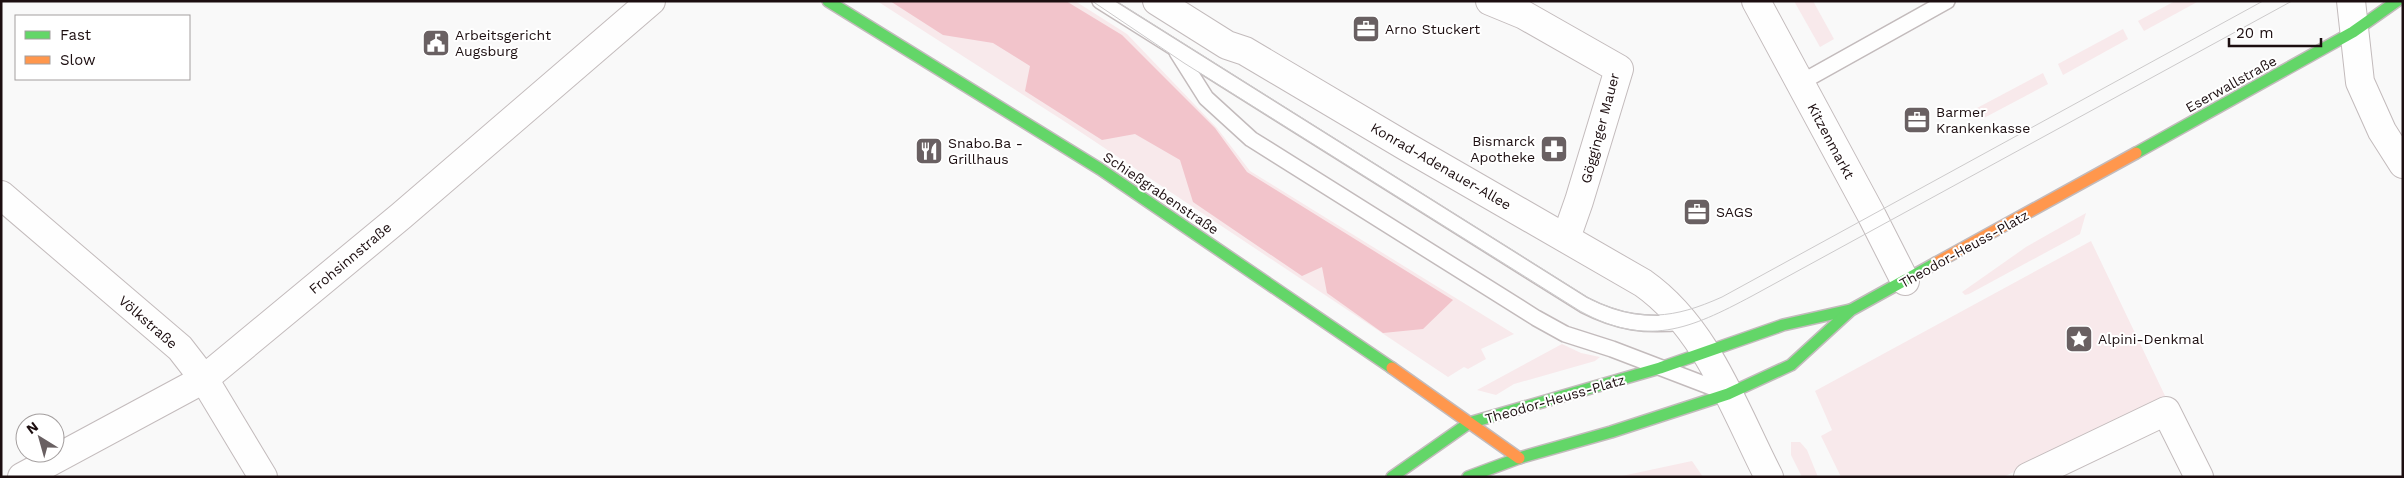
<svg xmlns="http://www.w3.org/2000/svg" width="2404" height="478" viewBox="0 0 2404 478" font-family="'Work Sans',sans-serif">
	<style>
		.green { fill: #f8e9eb }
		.forest { fill: #f2c4cb }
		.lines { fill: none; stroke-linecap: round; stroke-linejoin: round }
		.lane-casing { stroke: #c3bbbc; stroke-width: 18 }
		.street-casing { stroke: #c3bbbc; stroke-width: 30 }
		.fast-casing { stroke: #c3bbbc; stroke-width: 14 }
		.slow-casing { stroke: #c3bbbc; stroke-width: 14 }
		.lane { stroke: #fefefe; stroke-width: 15 }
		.street { stroke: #fefefe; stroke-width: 28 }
		.fast { stroke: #63d668; stroke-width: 11 }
		.slow { stroke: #ff974d; stroke-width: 11 }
		.tram { stroke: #cccacb; stroke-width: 1 }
		.labels { text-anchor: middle; stroke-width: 4; stroke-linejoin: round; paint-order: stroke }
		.poi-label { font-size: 14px; fill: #1c0e10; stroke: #fff; text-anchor: start }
		.street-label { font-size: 14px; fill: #1c0e10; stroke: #fff }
	</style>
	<rect width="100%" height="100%" fill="#f9f9f9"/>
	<!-- green -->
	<g class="green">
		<polygon points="877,1 1075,1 1127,34 1217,128 1250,171 1514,334 1481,349 1486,359 1468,369 1464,367 1448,377 1067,123"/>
		<polygon points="1794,1 1813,1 1834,39 1820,47"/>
		<polygon points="2175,1 2199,1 2144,31 2138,21"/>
		<polygon points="2123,29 2128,39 2063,75 2058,64"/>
		<polygon points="2043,73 2048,84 1982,119 1977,108"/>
		<polygon points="2086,213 2080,234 1969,294 1965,295 1962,292 2026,247"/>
		<polygon points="2091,241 2168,402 2003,477 1841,477 1821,436 1832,430 1815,391"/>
		<polygon points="1562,344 1581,353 1600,357 1595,361 1514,384 1496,395 1477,390"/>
		<polygon points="1791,442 1800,442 1807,450 1818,477 1802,477 1791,455"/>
		<polygon points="1692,461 1703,477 1617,477"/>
	</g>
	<!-- forest -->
	<polygon class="forest" points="890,1 1066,1 1122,35 1215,128 1247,172 1453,300 1423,329 1383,333 1327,293 1322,267 1302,276 1193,202 1180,160 1135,134 1102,140 1025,91 1030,66 993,43 943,35"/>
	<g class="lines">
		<!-- lane casing -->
		<g class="lane-casing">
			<g id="lane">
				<path d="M1100,1L1584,305C1619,323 1645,326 1684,322"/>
				<polyline points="1177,52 1206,98 1251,139 1536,318 1565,334 1612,349 1727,393"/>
				<polyline points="1800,83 1947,1"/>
			</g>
		</g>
		<!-- street casing -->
		<g class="street-casing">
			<g id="street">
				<path d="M1157,1L1227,45L1245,51L1407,147L1643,283C1707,328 1734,409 1769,477"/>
				<polyline points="1490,1 1524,15 1619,69 1579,201 1566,238"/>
				<polyline points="1756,1 1872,216 1905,281"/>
				<polyline points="2351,1 2360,82 2382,131 2403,164"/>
				<polyline points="1,195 180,348 204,379 263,477"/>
				<polyline points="22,477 204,379 401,216 651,1"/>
				<polyline points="2028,477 2166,411 2199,477"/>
			</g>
		</g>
		<!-- fast casing -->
		<g class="fast-casing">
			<g id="fast">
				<polyline points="828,1 1100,169 1392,368"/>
				<polyline points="2136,153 2353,32 2397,1"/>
				<polyline points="1392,477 1469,423 1660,368 1783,325 1850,310"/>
				<polyline points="1468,477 1519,458 1611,432 1728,394 1791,365 1851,310 1936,263"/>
			</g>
		</g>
		<!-- slow casing -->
		<g class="slow-casing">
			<g id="slow">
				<polyline points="1936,263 2136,153"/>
				<polyline points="1392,368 1519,458"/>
			</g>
		</g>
		<!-- lane -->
		<use href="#lane" class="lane"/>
		<!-- street -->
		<use href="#street" class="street"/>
		<!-- fast -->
		<use href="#fast" class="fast"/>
		<!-- slow -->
		<use href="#slow" class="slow"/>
		<!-- tram -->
		<g class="tram">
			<path d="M1092,1L1184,63L1580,311C1647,348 1690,329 1752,296L2292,1"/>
			<path d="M1116,1L1592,300C1641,322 1673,319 1722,297L2263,1"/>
		</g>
	</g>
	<!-- icons -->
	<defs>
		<g id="office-square" transform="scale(1.4375)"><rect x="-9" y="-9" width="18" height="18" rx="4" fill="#696062" stroke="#fff"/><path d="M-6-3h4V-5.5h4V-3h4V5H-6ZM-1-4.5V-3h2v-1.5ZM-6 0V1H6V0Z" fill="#fff"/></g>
		<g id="civic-square" transform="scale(1.4375)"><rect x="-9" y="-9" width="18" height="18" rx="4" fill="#696062" stroke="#fff"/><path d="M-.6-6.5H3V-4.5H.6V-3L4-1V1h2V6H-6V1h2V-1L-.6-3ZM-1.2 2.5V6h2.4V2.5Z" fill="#fff"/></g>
		<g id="pharmacy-square" transform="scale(1.4375)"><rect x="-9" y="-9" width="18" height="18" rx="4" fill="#696062" stroke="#fff"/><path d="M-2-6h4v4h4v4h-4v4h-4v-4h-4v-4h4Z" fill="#fff"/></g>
		<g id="restaurant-square" transform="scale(1.4375)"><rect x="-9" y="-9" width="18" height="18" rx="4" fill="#696062" stroke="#fff"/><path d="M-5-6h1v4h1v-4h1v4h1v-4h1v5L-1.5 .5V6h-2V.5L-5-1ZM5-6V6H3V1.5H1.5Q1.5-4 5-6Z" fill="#fff"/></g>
		<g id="sight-square" transform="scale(1.4375)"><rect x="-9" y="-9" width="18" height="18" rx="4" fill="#696062" stroke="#fff"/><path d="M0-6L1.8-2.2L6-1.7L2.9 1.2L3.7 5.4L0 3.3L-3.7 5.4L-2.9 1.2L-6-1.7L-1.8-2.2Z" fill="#fff"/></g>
	</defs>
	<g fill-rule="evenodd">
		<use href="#office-square" x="1366" y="29"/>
		<use href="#civic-square" x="436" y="43"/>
		<use href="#office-square" x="1917" y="120"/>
		<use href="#pharmacy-square" x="1554" y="149"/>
		<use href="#restaurant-square" x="929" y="151"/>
		<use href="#office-square" x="1697" y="212"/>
		<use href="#sight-square" x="2079" y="339"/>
	</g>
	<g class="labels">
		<!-- poi labels -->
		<g class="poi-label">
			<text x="1385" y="34">Arno Stuckert</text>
			<text x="455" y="40">Arbeitsgericht<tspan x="455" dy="16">Augsburg</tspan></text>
			<text x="1936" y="117">Barmer<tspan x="1936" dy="16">Krankenkasse</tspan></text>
			<text x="1535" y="146" text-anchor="end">Bismarck<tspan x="1535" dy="16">Apotheke</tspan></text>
			<text x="948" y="148">Snabo.Ba -<tspan x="948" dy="16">Grillhaus</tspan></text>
			<text x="1716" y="217">SAGS</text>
			<text x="2098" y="344">Alpini-Denkmal</text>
		</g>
		<!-- street labels -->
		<g class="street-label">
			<text transform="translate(2231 84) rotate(-29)" y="5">Eserwallstraße</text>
			<text transform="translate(1600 128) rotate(-75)" y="5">Gögginger Mauer</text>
			<text transform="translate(1831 141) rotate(62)" y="5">Kitzenmarkt</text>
			<text transform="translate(1441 166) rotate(30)" y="5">Konrad-Adenauer-Allee</text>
			<text transform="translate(1161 193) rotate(34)" y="5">Schießgrabenstraße</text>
			<text transform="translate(1964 249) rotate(-29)" y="5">Theodor-Heuss-Platz</text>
			<text transform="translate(350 258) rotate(-40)" y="5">Frohsinnstraße</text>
			<text transform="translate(148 322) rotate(41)" y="5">Völkstraße</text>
			<text transform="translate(1555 399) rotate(-16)" y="5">Theodor-Heuss-Platz</text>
		</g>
	</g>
	<!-- border -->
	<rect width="2404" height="478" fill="none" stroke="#1c0e10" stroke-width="5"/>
	<!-- legend -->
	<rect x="15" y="15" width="175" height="65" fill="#ffffff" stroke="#a49f9f"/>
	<rect x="25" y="31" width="25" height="8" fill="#63d668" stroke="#a49f9f"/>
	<text x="60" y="40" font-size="15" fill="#1c0e10">Fast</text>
	<rect x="25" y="56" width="25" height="8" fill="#ff974d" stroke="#a49f9f"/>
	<text x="60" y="65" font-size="15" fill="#1c0e10">Slow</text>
	<!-- north arrow -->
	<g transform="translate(40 438) rotate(323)"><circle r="24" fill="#ffffff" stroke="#a49f9f"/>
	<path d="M0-4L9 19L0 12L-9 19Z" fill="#696062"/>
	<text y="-8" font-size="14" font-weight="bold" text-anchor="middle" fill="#1c0e10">N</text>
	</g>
	<!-- scale -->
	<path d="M2229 38v8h92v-8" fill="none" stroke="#1c0e10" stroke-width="2.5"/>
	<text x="2236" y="38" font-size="15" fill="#1c0e10" stroke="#ffffff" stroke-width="4" paint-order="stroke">20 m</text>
</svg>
